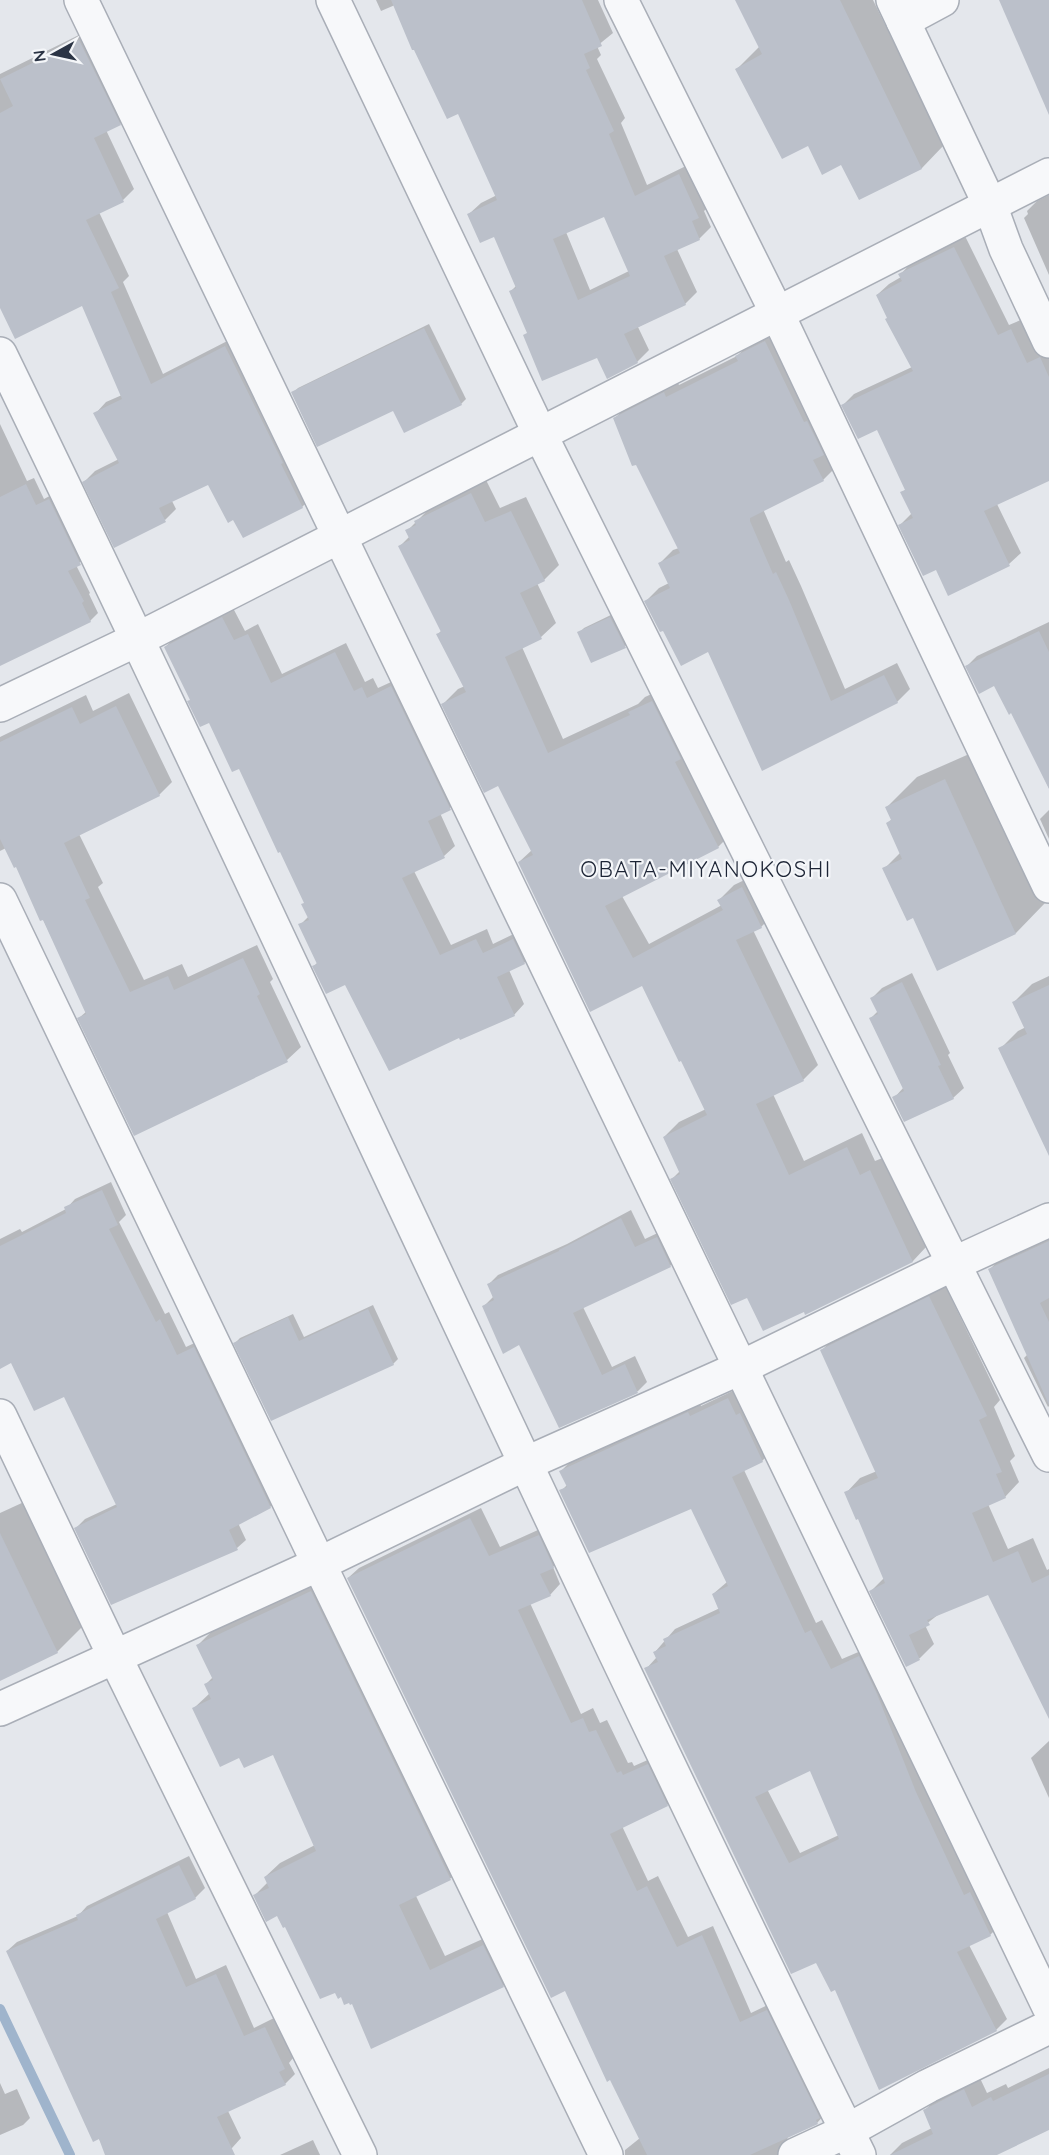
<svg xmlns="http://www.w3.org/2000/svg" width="1049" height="2155" viewBox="0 0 1049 2155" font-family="Quicksand,sans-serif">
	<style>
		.shadow { fill: #0003; fill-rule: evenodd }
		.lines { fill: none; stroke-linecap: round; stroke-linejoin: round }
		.stream { stroke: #9fb4cc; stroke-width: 10 }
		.building { fill: #bbc0ca; fill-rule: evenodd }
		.minor-casing { stroke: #a9aeb7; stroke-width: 36 }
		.minor { stroke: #f7f8fa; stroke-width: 33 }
		.labels { text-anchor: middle; stroke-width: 4.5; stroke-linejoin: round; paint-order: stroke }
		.quarter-label { font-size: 22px; letter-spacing: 1.5px; fill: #1d2536; stroke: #f4f6f9 }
	</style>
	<rect width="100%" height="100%" fill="#e4e7ec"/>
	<!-- shadow -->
	<g class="shadow">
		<path d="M376,0H598L613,33L597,46L601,55L597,59L625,118L621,123L647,185L690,164L710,205L704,211L711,227L699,239L677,249L697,292L685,304L638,327L649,350L637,362L598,356L528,332L511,291L517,285L495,235L469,214L481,203L497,195L458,112L395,5L381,11ZM605,215L629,271L590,290L566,232Z"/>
		<polygon points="736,0 873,0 944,145 922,168 859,198 842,163 808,144 737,69 760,46"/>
		<polygon points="91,29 131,113 120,124 106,130 134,189 123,200 99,212 129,276 123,282 163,374 237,336 313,496 302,507 234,518 209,483 172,501 176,509 165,520 84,482 95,471 119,459 95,414 106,402 122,395 82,304 0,305 0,74"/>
		<polygon points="1049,195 1049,275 1024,218 1028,214 1027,211 1037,201"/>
		<polygon points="965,236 1009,325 1023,319 1049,348 1049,479 997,504 1021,553 1009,564 949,594 936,568 900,525 912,513 902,493 906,489 878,428 843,405 854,394 912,367 877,295 889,284 901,277 900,275 911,263"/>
		<polygon points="429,324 466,399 461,404 394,409 293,393 298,388"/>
		<polygon points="778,329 836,467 823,480 763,509 786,562 789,560 801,586 845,689 897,663 910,689 897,702 763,769 709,650 646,601 659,588 669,583 660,563 673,550 679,548 614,419 627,406 677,380 679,385 737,356 750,343"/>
		<polygon points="0,424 27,481 34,478 44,499 57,492 88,556 76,565 90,593 89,594 98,613 90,621 0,664"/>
		<polygon points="486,480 500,508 526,497 559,565 544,580 537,583 556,623 541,637 522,647 563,739 638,704 645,697 667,687 733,832 718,847 622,896 649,944 722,905 719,900 734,885 757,874 776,912 761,927 753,930 818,1065 803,1080 773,1094 804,1161 862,1133 875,1161 885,1157 927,1246 913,1261 804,1310 748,1296 672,1179 680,1171 664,1137 679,1122 706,1109 643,984 519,862 532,850 499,784 443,704 458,689 465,686 438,634 442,630 400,546 410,536 407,531 431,507"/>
		<polygon points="233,608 245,631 258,624 282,674 346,643 365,682 373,678 378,688 402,677 460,798 450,808 440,813 455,846 444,856 414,871 451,945 487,929 493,944 524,929 535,952 524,963 509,970 524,1004 514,1015 346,983 314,966 318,962 300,925 309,916 305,902 240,767 210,721 192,699 165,647 176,637"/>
		<polygon points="615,613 630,642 625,646 579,633 584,628"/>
		<polygon points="1049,622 1049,788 1012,711 995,684 967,666 977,656"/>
		<polygon points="129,693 172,782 159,795 79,834 103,883 98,887 144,980 182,964 188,977 257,945 273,979 270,982 301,1047 287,1060 135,1134 79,1018 87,1011 17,865 6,848 0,851 0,737 86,695 93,711"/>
		<polygon points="976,751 1045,903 1016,933 914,916 884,869 901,852 888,823 892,819 887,807 917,777"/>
		<polygon points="1049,810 1049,839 1040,819"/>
		<polygon points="912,973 950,1053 948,1055 964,1088 953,1098 894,1098 904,1087 871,1018 878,1011 872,998 882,988"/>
		<polygon points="1049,976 1049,1152 1000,1049 1018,1031 1026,1027 1014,1002 1032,984"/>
		<polygon points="111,1182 126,1215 119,1222 165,1314 169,1312 186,1347 203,1339 279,1498 270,1507 238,1523 246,1540 237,1548 112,1603 76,1528 85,1519 117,1504 65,1395 11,1361 0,1367 0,1239 20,1229 22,1232 66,1209 75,1199"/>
		<polygon points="631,1210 645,1239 666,1229 679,1256 670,1266 583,1307 612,1367 635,1356 647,1382 638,1391 559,1426 520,1343 484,1306 493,1297 489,1284 498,1275 567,1244"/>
		<polygon points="1049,1236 1049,1406 1048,1407 1024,1358 1028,1354 990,1269 1000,1259"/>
		<polygon points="944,1283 1000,1400 994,1407 1015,1456 1010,1461 1019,1482 1005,1497 988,1504 1008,1549 1033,1538 1047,1570 1049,1569 1049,1713 989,1593 939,1614 925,1625 934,1644 920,1658 906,1665 871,1591 885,1577 859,1517 846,1493 860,1478 877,1471 822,1350 836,1336"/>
		<polygon points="373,1305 398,1359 393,1364 272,1419 235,1343 240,1338 293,1314 304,1337"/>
		<path d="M739,1388L773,1450L762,1461L744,1470L816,1623L822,1620L842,1659L870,1647L1001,1924L990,1935L969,1945L1007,2019L996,2030L835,1988L816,1961L646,1669L656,1658L655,1652L675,1629L720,1608L713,1594L727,1582L692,1507L561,1491L567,1485L561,1471L572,1460L699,1402L701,1406ZM811,1769L839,1835L800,1853L767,1789Z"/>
		<polygon points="24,1502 88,1621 57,1652 0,1680 0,1513"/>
		<polygon points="481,1508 500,1547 549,1525 564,1556 553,1567 560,1584 550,1595 530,1603 581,1714 593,1708 600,1723 607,1720 628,1763 632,1762 634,1766 659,1755 678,1794 667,1805 622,1826 648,1881 658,1876 688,1937 713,1926 751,2013 778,2000 827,2112 817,2123 788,2136 787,2141 788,2151 791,2155 625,2155 625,2150 640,2138 566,1989 348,1578 359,1568"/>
		<polygon points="326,1577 465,1864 451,1878 416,1896 445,1956 498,1932 518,1972 503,1986 352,2002 342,1995 278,1914 255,1895 268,1882 265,1877 280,1863 315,1845 273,1753 239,1756 194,1708 210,1693 206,1684 213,1677 198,1645 212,1631"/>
		<polygon points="1049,1741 1049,1798 1031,1758"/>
		<polygon points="189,1856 205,1888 195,1898 167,1912 196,1979 226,1965 254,2028 274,2018 293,2058 289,2063 295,2074 285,2084 228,2111 241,2138 232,2148 216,2155 107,2155 7,1951 17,1942 78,1916 87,1906"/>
		<polygon points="1049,2068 1049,2128 992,2155 890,2155 902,2143 932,2128 924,2111 939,2096 979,2076 987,2093 1006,2084 1008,2088"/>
		<polygon points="0,2083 5,2094 17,2089 30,2118 23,2125 0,2135"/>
		<polygon points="313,2140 320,2155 280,2155"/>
	</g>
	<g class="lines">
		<!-- stream -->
		<polyline class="stream" points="0,2009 70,2155"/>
	</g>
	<!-- building -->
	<g class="building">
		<path d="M391,0H582L602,46L584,54L590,68L586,70L614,131L609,134L635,196L679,174L699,218L692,221L700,240L664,256L686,305L624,334L638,363L607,379L597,358L542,381L523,335L527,333L509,291L516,288L494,237L480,243L467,214L497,200L458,114L447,119L414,50H412ZM604,217L630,276L578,300L553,239Z"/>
		<polygon points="735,0 840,0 922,169 859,200 841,165 822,175 808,146 782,159 735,69 762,54"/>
		<polygon points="999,0 1049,0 1049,115"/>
		<polygon points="79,40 121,125 94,138 124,202 86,220 119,288 111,292 151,384 225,346 283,463 281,464 303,508 243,538 233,520 228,523 208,485 159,508 166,522 114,548 82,482 119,463 93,413 122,399 82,306 15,339 0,308 0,113 13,106 0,79"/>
		<polygon points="954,247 998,335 1011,329 1027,363 1040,357 1049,377 1049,481 984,511 1010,566 948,596 936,570 923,576 898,525 913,518 900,492 905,490 877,430 858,439 841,405 913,371 885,319 887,318 876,295 902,281 898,274"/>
		<polygon points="424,328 462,405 404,433 393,411 317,447 291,392"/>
		<polygon points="765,341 804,422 807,421 824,455 813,460 824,481 750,518 750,521 773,574 776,572 789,600 831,701 884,675 898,703 762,771 708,652 681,666 663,631 660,632 644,601 670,588 658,563 680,553 636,465 632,466 613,418 664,392 666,397 738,361 735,356"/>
		<polygon points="26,484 36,505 49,499 81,565 68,571 84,601 82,603 91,622 0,666 0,497"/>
		<polygon points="471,493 485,522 511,511 545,581 520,593 542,639 505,657 548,753 630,715 628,712 652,701 681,759 675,762 719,848 605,906 633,958 723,910 717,900 742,887 762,928 736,940 804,1081 756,1104 789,1175 847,1147 860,1175 870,1170 913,1262 805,1315 804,1312 763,1331 747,1298 731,1305 670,1179 680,1174 663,1137 707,1115 681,1061 679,1062 642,986 590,1012 518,862 533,855 498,786 484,793 441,704 466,692 436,634 441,632 398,546 410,540 405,530 416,525 414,521"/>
		<polygon points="222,617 234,640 248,634 271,683 335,652 354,691 362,687 367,698 391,686 451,810 428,821 445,858 402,878 440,955 476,939 483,953 513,939 525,964 497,977 515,1016 460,1040 459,1038 389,1071 345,985 326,994 312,966 317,964 298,924 309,920 301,904 304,903 280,852 278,853 239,769 232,772 209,723 200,727 187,701 190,700 164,647"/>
		<polygon points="610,617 626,648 591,663 577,632"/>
		<polygon points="1039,631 1049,652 1049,789 1011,713 1009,715 994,686 979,694 965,666"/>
		<polygon points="116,706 160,796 64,843 90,898 85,900 130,992 168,976 174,990 243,958 260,994 257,996 288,1062 134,1136 77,1018 86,1014 43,920 40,921 16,867 14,868 0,839 0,742 72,707 80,724"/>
		<polygon points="945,779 1016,934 937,971 913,918 907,921 882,868 902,859 886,823 891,820 885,807"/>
		<polygon points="902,982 941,1065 938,1066 954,1099 904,1122 892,1097 904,1091 869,1018 878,1014 870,998"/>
		<polygon points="1049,985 1049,1156 998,1048 1027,1034 1012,1002"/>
		<polygon points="102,1190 118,1225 109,1229 156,1322 160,1319 177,1355 194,1347 271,1508 229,1530 238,1550 111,1605 74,1528 117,1507 64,1397 34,1411 11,1363 0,1369 0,1246 66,1213 64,1207"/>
		<polygon points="621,1218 635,1247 657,1237 671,1267 573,1313 602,1375 625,1364 638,1393 559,1428 519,1345 503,1354 482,1306 494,1300 487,1284 559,1251 559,1250"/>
		<polygon points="1049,1241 1049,1298 1040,1303 1049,1322 1049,1405 988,1269"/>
		<polygon points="929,1296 987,1416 979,1420 1002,1472 996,1474 1006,1498 972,1513 993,1562 1018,1551 1032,1583 1049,1575 1049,1719 988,1595 927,1620 930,1625 909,1635 920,1660 906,1667 869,1591 885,1583 858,1519 856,1520 844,1492 878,1478 820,1350"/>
		<polygon points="368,1309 394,1365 271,1421 233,1343 288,1317 299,1341"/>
		<path d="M728,1398L736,1415L740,1413L763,1462L732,1477L805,1633L811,1630L831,1669L859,1656L877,1694L916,1792L964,1895L970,1892L991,1936L957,1952L997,2031L879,2090L835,1990L831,1992L816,1963L791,1974L644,1668L658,1662L653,1652L666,1646L663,1639L720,1613L712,1594L728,1586L691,1509L589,1553L559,1490L567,1487L559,1471L688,1412L690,1416ZM810,1771L839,1839L789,1863L755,1797Z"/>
		<polygon points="470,1518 489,1556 539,1535 554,1568 540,1574 551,1596 518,1610 571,1723 583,1718 589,1732 596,1730 617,1773 621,1771 623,1775 648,1764 668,1806 610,1834 637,1891 647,1886 677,1947 702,1935 740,2022 767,2010 820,2118 816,2120 818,2124 750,2155 647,2155 610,2080 607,2082 565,1991 551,1998 347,1578"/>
		<polygon points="0,1533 58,1653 0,1681"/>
		<polygon points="311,1591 451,1880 399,1905 430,1970 483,1945 504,1987 371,2049 352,2004 350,2005 349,2003 344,2005 341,1997 338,1999 335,1993 320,1999 285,1927 283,1928 277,1916 266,1922 253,1895 269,1888 264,1877 316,1851 273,1755 244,1768 239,1758 220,1767 192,1708 211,1699 204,1684 213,1680 196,1645"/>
		<polygon points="179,1865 196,1899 156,1919 186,1987 216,1974 244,2036 265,2027 285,2069 279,2072 286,2085 217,2117 235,2155 105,2155 99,2139 93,2142 6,1951 78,1920 76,1915"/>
		<polygon points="1049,2074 1049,2130 997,2155 890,2155 933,2134 923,2110 937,2103 964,2089 972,2107 991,2097 993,2101"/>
	</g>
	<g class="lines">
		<!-- minor casing -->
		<g class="minor-casing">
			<g id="minor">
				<polyline points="81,0 1049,2007"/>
				<polyline points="333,0 540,434 1049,1455"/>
				<polyline points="621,0 777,313 1049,886"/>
				<polyline points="893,0 990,205 1006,249 1049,341"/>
				<polyline points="903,21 942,0"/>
				<path d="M0,354C291,952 563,1560 859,2155"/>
				<polyline points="0,705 138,639 1049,175"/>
				<polyline points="0,900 319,1564 606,2155"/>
				<polyline points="0,1416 114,1655 360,2155"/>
				<polyline points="0,1709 319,1564 527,1463 740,1368 953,1264 1049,1220"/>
				<polyline points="795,2155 847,2131 928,2086 1049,2027"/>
			</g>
		</g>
		<!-- minor -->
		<use href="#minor" class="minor"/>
	</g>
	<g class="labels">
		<!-- quarter labels -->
		<g class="quarter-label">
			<text x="706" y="877">OBATA-MIYANOKOSHI</text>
		</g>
	</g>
	<!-- north arrow -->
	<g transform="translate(54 54) rotate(262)" stroke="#f4f6f9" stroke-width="4.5" paint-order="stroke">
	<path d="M0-4.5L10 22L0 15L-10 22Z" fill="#2b3445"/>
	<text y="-9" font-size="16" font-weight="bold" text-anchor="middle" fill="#2b3445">N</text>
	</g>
</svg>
